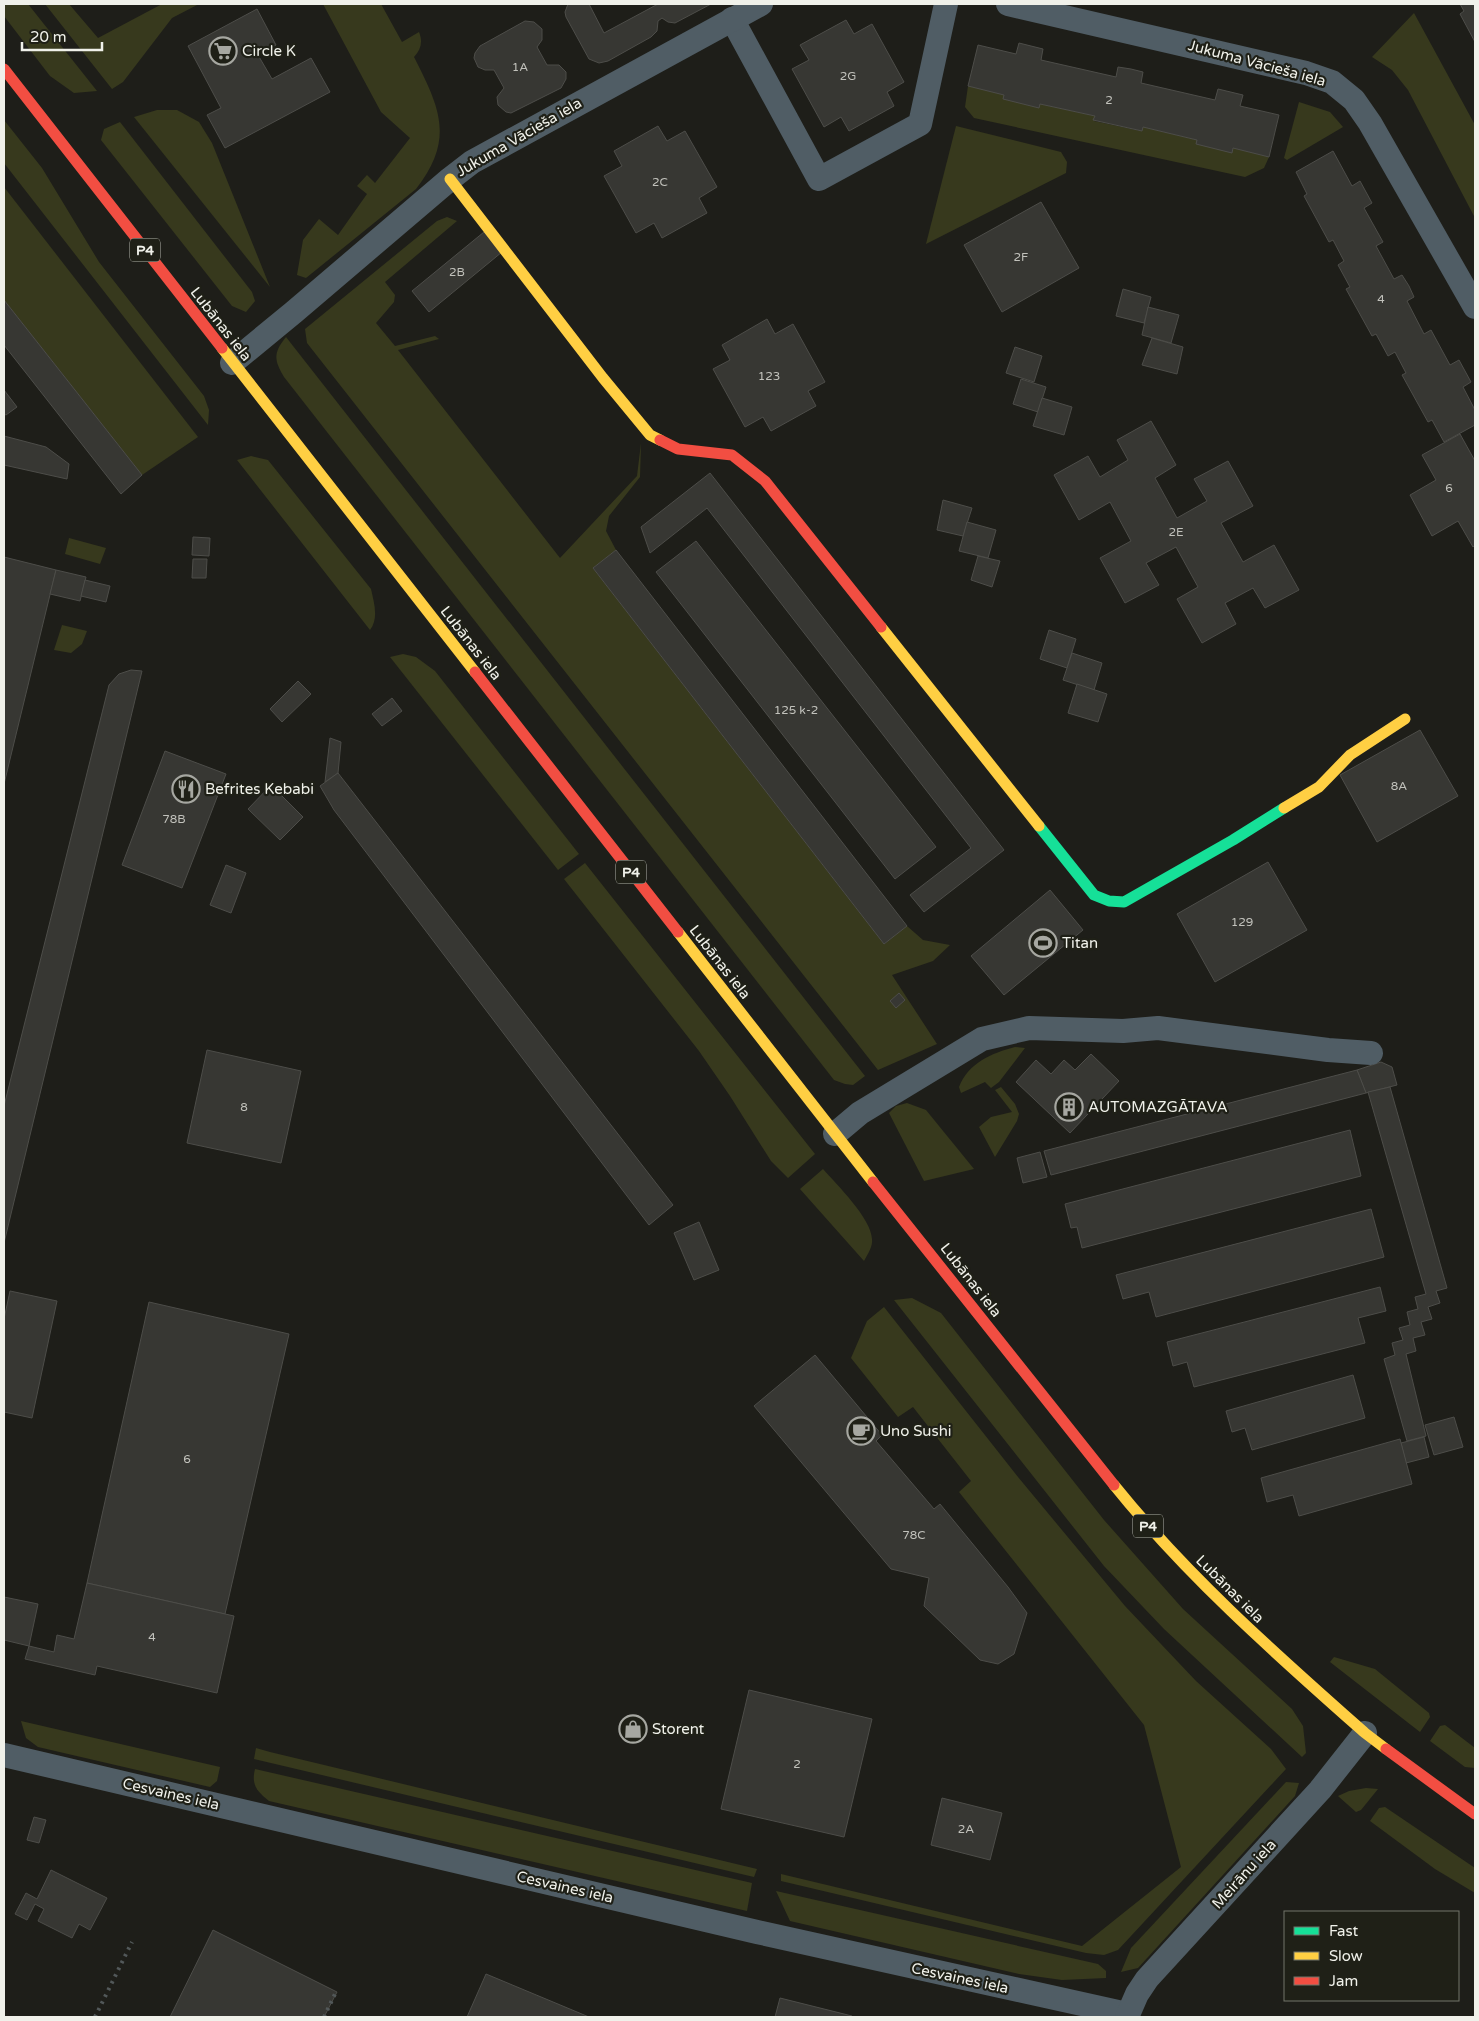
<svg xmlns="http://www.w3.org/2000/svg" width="1479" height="2021" viewBox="0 0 1479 2021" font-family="'Varela Round',sans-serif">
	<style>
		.green { fill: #37391d }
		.building { fill: #373733; stroke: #4d4d49 }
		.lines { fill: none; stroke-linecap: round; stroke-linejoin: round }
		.street { stroke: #505d65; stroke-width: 24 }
		.fast { stroke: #16e098; stroke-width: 11 }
		.slow { stroke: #ffcf43; stroke-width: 11 }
		.jam { stroke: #f24e42; stroke-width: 11 }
		.rail { stroke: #525859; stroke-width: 4; stroke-dasharray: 2.5 5; stroke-linecap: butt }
		.labels { text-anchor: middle; stroke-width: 4.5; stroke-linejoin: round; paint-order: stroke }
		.number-label { font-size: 12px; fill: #c2c2bc }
		.shield { fill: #1f2017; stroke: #b1b2ab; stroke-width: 1 }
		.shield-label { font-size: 14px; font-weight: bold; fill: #f0f1ea }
		.poi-label { font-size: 15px; fill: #f0f1ea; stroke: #1f2017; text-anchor: start }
		.street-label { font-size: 15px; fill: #f0f1ea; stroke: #1f2017 }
	</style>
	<rect width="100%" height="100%" fill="#1e1e19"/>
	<!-- green -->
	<g class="green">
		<polygon points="4,4 28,4 97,91 74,93 50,76 4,16"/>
		<polygon points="45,4 69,4 98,38 162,4 199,4 172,18 123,82 112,89"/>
		<path d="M323,4H381L402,42L419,32C423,42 421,49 414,57C440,108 455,139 416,189L306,278L297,275L303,240L319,219L338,235L367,194L357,186L367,175L375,183L410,138L381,112Z"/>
		<polygon points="1414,13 1475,125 1475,218 1408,90 1392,70 1372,57"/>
		<polygon points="968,86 1004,95 1003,99 1039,108 1040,104 1095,116 1094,121 1141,131 1143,127 1197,140 1196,144 1232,152 1233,148 1269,157 1264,168 1245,177 974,118 965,107"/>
		<polygon points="1299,102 1330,112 1343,127 1287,160 1284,158"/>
		<polygon points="157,110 177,110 199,122 212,143 270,287 134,117"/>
		<polygon points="4,120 42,168 99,262 204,396 209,410 208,425 4,163"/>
		<polygon points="120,122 252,292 255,301 246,312 232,306 101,140 104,129"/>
		<polygon points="956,126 1061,152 1067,162 1066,173 926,244"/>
		<polygon points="4,187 198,437 142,475 4,300"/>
		<polygon points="447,217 457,221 385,282 395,295 394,302 376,323 395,346 435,336 439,339 398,350 560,558 637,476 641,443 640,477 609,516 606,531 616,550 593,568 884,944 907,926 923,940 950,945 933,961 892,975 937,1044 878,1070 307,343 305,329 437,221"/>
		<path d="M286,337L865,1076L853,1085L845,1084L834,1080L284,377C274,360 273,353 286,337Z"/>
		<path d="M251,456L268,460L371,589C374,603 379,618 370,630L237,460Z"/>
		<polygon points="69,538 106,548 100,564 65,554"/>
		<polygon points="62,625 87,631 82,644 71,653 54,650"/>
		<polygon points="403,654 416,657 435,671 579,854 558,870 390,657"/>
		<polygon points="585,863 815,1154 788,1178 771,1161 730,1096 699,1051 564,879"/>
		<path d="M1015,1047L1025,1048L999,1082L991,1088L985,1082L961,1093L959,1087C968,1063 992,1053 1015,1047Z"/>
		<polygon points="1001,1087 1015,1104 1019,1114 1017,1121 995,1157 979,1127 991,1117 1012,1112 995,1090"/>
		<polygon points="907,1103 926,1110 974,1169 924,1181 889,1113 896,1106"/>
		<path d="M823,1169C837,1185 871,1218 872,1239C873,1246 868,1254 864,1261L800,1189Z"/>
		<polygon points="912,1298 941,1313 1104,1520 1183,1609 1292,1709 1303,1726 1306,1753 1302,1757 1164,1629 1104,1566 894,1300"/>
		<polygon points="884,1307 1018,1477 1125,1606 1196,1681 1271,1749 1286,1769 1118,1950 1104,1955 1086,1953 781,1881 781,1874 1082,1946 1181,1867 1144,1725 959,1492 971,1481 913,1407 898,1417 851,1358 867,1321"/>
		<polygon points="1334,1657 1375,1669 1429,1713 1430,1717 1420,1732 1330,1662"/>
		<polygon points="21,1721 220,1767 217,1781 210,1787 38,1747 26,1738"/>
		<polygon points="1445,1725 1475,1748 1475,1768 1465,1767 1430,1741 1440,1726"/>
		<polygon points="256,1748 270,1752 757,1869 754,1877 254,1759"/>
		<path d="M255,1769L752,1883L747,1911L269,1801C257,1791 251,1785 255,1769Z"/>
		<polygon points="1286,1782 1299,1783 1295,1796 1138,1968 1121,1972 1131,1948"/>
		<polygon points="1366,1788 1378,1789 1361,1810 1356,1812 1338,1796 1349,1791"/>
		<polygon points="1385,1807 1475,1868 1475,1893 1435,1869 1370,1821 1379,1808"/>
		<polygon points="776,1891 1098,1964 1106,1971 1106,1978 1062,1980 1019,1974 790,1921"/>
	</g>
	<!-- building -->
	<g class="building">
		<polygon points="568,4 589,4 604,33 658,4 711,4 675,23 668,22 662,18 658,21 657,31 651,37 608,61 599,63 589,59 566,17 565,12"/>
		<polygon points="1460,4 1475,4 1475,42 1460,14 1464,11"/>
		<polygon points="257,9 276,45 258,55 272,79 311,58 330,92 225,148 207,115 221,108 188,46"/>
		<polygon points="846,20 854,34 872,24 904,82 887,92 894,106 849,131 841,117 824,127 792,69 809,60 800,45"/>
		<polygon points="525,21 534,22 542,29 542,40 537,47 547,65 559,65 566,72 566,79 561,88 511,113 506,112 498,105 497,97 504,88 494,70 485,70 478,67 474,58 475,53 480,46"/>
		<polygon points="1019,43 1043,49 1041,60 1116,77 1118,67 1131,69 1143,72 1141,83 1215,100 1218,89 1243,95 1240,106 1279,115 1269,157 1233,148 1232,153 1196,144 1197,140 1143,127 1142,131 1093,120 1095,116 1040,104 1039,108 1003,99 1004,95 968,86 978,45 1016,54"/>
		<polygon points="658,126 667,141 685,131 717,187 699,198 707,213 662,238 654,223 636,233 604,176 622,166 614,151"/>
		<polygon points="1333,151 1352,186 1360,181 1372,203 1364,208 1383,242 1376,246 1394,279 1402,275 1409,286 1414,297 1407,301 1424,334 1431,330 1450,365 1459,360 1471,382 1463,387 1475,410 1475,425 1444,442 1432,420 1428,422 1402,375 1406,373 1395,352 1388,356 1376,334 1372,336 1346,289 1350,287 1338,265 1344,261 1333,240 1329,242 1304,196 1307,194 1296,172"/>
		<polygon points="1041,202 1079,268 1002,312 964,245"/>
		<polygon points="484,232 502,252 429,312 412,291"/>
		<polygon points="1123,289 1151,297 1144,323 1116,316"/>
		<polygon points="4,300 142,475 121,494 4,345"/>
		<polygon points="1148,307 1179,315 1171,343 1142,335"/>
		<polygon points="767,319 775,334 793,324 825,382 808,391 816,406 771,431 763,417 745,427 713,369 730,360 722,345"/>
		<polygon points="1152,338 1183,347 1177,374 1142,365"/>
		<polygon points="1015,347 1042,356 1034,382 1006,373"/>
		<polygon points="1021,379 1046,387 1038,412 1013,404"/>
		<polygon points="4,390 17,407 6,415 4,414"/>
		<polygon points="1042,398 1072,407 1064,435 1033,426"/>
		<polygon points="1151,421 1176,465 1155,478 1177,518 1207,501 1194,479 1228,461 1253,506 1221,523 1243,562 1274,545 1299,590 1265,608 1253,588 1225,603 1236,624 1202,643 1177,599 1198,587 1176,547 1146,563 1159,585 1125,603 1100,558 1131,541 1110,502 1079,520 1054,475 1088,456 1100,477 1128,460 1117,440"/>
		<polygon points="1460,434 1475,461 1475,545 1473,547 1458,521 1432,536 1410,495 1436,480 1422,455"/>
		<polygon points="4,436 46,447 69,464 67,479 4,465"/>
		<polygon points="710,473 1004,850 924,912 910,895 971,848 707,508 650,553 641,527"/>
		<polygon points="943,500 972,508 963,536 937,530"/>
		<polygon points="967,522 996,530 988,558 959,551"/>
		<polygon points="193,537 210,538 209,556 192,555"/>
		<polygon points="696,541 936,847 895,879 656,572"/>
		<polygon points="616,550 907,926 884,944 593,568"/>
		<polygon points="978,556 1000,561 992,587 971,580"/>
		<polygon points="4,557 56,570 4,784"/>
		<polygon points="193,559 207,559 206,578 192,578"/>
		<polygon points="56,570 86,577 80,601 50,594"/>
		<polygon points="85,580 110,586 106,602 81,596"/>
		<polygon points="1049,630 1076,639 1067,668 1040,659"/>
		<polygon points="1072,653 1102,663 1094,690 1063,680"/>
		<polygon points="131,670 142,671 4,1243 4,1106 109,685 119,674"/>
		<polygon points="298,681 311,694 282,722 270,709"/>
		<polygon points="1077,684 1107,694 1098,722 1068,713"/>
		<polygon points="392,698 402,711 382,726 372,714"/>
		<polygon points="1420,730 1458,796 1377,842 1340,775"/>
		<polygon points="330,738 341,742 338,773 325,782"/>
		<polygon points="165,751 226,774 182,888 122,865"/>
		<polygon points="338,773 673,1205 649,1225 334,810 320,786"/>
		<polygon points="271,785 303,817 280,840 248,809"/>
		<polygon points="1268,862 1307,930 1215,982 1177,914"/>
		<polygon points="226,865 246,873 231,913 210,905"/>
		<polygon points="1050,890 1083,930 1004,995 971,956"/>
		<polygon points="899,993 905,1000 896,1008 890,1001"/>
		<polygon points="207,1050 301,1071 281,1163 187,1143"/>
		<polygon points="1091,1054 1119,1081 1070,1133 1016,1082 1036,1060 1051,1074 1064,1060 1075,1070"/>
		<polygon points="1381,1062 1392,1067 1397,1085 1366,1093 1357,1070"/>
		<polygon points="1357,1070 1366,1093 1051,1175 1044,1151"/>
		<polygon points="1390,1087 1447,1288 1436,1291 1440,1303 1428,1307 1432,1319 1421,1322 1425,1335 1413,1338 1416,1351 1406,1354 1426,1436 1407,1441 1384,1359 1395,1355 1392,1343 1403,1340 1399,1328 1410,1325 1407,1312 1418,1309 1415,1297 1426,1294 1368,1092"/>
		<polygon points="1350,1130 1361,1176 1082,1248 1077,1227 1071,1228 1065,1204"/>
		<polygon points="1040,1152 1047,1177 1023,1183 1017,1158"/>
		<polygon points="1371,1209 1384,1257 1156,1317 1149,1292 1123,1299 1116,1275"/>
		<polygon points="699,1222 719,1270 694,1280 674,1233"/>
		<polygon points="1380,1287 1386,1311 1358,1318 1365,1343 1194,1387 1187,1362 1173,1366 1167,1342"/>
		<polygon points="10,1291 57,1301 32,1418 4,1412 4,1319"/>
		<polygon points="149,1302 289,1334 225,1614 87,1583"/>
		<polygon points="815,1355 882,1435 876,1441 934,1509 940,1504 1008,1587 1027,1613 1014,1654 998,1664 980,1660 924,1606 929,1578 891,1569 754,1406"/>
		<polygon points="1353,1375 1365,1418 1252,1450 1245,1428 1232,1432 1226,1411"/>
		<polygon points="1454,1417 1463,1447 1434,1455 1425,1425"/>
		<polygon points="1424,1437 1429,1457 1406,1463 1401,1443"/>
		<polygon points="1400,1439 1412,1484 1299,1516 1293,1495 1267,1502 1261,1478"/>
		<polygon points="87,1583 234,1616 217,1693 97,1666 95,1675 25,1659 29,1646 54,1652 57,1635 74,1639"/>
		<polygon points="4,1597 38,1604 29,1646 4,1640"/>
		<polygon points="749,1690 872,1719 844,1837 721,1809"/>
		<polygon points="942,1798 1002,1813 990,1860 931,1845"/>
		<polygon points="34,1817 46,1820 39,1843 27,1840"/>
		<polygon points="51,1870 107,1898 90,1930 79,1924 72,1938 38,1921 44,1909 35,1904 27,1920 15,1914 26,1893 37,1899"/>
		<polygon points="213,1930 337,1992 324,2017 170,2017"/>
		<polygon points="486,1974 589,2017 467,2017"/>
		<polygon points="780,1998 852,2016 852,2017 775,2017"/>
	</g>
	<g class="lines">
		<!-- street -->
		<g class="street">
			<polyline points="1008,4 1306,73 1332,82 1354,100 1370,123 1475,307"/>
			<polyline points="732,19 819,179 920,124 946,4"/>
			<polyline points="232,363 294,312 450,179 472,162 761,4"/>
			<polyline points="835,1134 860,1113 982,1039 1029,1028 1123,1031 1158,1028 1328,1050 1371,1053"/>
			<polyline points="4,1755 757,1932 1127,2014"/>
			<polyline points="1127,2017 1137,1994 1147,1979 1320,1790 1365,1733"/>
		</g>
		<!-- fast -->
		<polyline class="fast" points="1039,826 1094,895 1109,901 1124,902 1233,840 1284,808"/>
		<!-- slow -->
		<g class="slow">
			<polyline points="450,179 603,378 650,435 660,440"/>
			<polyline points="222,348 475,672"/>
			<polyline points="881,627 1039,826"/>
			<polyline points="1284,808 1319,787 1350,755 1405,719"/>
			<polyline points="678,932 873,1182"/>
			<path d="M1114,1485C1188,1577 1277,1655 1365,1733L1386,1749"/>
		</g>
		<!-- jam -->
		<g class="jam">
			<polyline points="4,69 222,348"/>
			<polyline points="660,440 678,449 732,455 765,481 881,627"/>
			<polyline points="475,672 678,932"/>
			<polyline points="873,1182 1114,1485"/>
			<polyline points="1386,1749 1475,1814"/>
		</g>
		<!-- rail -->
		<g class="rail">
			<polyline points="95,2017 132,1942"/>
			<polyline points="324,2017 336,1992"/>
		</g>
	</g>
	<!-- icons -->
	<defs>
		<g id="supermarket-ring" transform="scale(1.4375)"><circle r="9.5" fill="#1f2017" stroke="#a6a7a1" stroke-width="1.5"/><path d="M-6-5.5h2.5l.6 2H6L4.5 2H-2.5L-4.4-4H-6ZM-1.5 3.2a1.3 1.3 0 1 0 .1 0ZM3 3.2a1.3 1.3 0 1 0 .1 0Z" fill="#a6a7a1"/></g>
		<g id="restaurant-ring" transform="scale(1.4375)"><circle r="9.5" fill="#1f2017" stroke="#a6a7a1" stroke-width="1.5"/><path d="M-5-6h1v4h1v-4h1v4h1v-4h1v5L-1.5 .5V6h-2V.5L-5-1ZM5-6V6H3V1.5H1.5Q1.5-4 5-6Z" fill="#a6a7a1"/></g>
		<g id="stadium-ring" transform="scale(1.4375)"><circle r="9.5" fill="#1f2017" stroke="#a6a7a1" stroke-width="1.5"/><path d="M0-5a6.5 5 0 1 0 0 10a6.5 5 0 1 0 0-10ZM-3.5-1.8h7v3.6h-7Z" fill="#a6a7a1"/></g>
		<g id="building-ring" transform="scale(1.4375)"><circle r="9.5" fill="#1f2017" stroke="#a6a7a1" stroke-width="1.5"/><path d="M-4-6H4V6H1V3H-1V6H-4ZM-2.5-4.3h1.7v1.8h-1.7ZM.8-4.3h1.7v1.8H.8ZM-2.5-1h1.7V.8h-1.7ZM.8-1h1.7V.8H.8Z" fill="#a6a7a1"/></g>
		<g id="cafe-ring" transform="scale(1.4375)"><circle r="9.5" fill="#1f2017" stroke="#a6a7a1" stroke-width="1.5"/><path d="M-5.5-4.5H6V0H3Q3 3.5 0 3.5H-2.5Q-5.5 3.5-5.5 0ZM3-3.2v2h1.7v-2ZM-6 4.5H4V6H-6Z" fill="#a6a7a1"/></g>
		<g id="shop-ring" transform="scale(1.4375)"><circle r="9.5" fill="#1f2017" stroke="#a6a7a1" stroke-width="1.5"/><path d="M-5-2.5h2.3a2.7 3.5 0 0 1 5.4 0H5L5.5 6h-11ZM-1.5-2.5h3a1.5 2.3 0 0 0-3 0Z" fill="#a6a7a1"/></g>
	</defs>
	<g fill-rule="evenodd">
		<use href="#supermarket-ring" x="223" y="51"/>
		<use href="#restaurant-ring" x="186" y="789"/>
		<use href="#stadium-ring" x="1043" y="943"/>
		<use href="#building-ring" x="1069" y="1107"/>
		<use href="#cafe-ring" x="861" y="1431"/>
		<use href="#shop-ring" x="633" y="1729"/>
	</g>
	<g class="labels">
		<!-- number labels -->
		<g class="number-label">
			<text x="520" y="71">1A</text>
			<text x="848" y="80">2G</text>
			<text x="1109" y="104">2</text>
			<text x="660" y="186">2C</text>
			<text x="1021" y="261">2F</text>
			<text x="457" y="276">2B</text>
			<text x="1381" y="303">4</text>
			<text x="769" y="380">123</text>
			<text x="1449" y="492">6</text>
			<text x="1176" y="536">2E</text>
			<text x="796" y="714">125 k-2</text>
			<text x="1399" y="790">8A</text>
			<text x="174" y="823">78B</text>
			<text x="1242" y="926">129</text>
			<text x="244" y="1111">8</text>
			<text x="187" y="1463">6</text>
			<text x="914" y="1539">78C</text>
			<text x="152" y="1641">4</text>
			<text x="797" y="1768">2</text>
			<text x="966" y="1833">2A</text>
		</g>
		<!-- shield labels -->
		<g class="shield">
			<rect x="130" y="238.5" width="30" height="23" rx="4"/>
			<rect x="616" y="860.5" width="30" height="23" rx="4"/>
			<rect x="1133" y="1514.5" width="30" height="23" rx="4"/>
		</g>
		<g class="shield-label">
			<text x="145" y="255">P4</text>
			<text x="631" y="877">P4</text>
			<text x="1148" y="1531">P4</text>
		</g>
		<!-- poi labels -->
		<g class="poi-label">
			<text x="242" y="56">Circle K</text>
			<text x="205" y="794">Befrites Kebabi</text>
			<text x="1062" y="948">Titan</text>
			<text x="1088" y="1112">AUTOMAZGĀTAVA</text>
			<text x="880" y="1436">Uno Sushi</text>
			<text x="652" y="1734">Storent</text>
		</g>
		<!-- street labels -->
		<g class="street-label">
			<text transform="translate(1257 63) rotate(15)" y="5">Jukuma Vācieša iela</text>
			<text transform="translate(519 137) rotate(-30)" y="5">Jukuma Vācieša iela</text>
			<text transform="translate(221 324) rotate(52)" y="5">Lubānas iela</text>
			<text transform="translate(471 643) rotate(52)" y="5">Lubānas iela</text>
			<text transform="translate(720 962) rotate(52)" y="5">Lubānas iela</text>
			<text transform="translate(971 1280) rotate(52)" y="5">Lubānas iela</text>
			<text transform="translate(1230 1589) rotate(45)" y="5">Lubānas iela</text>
			<text transform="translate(171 1794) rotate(13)" y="5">Cesvaines iela</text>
			<text transform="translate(1244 1874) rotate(-48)" y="5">Meirānu iela</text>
			<text transform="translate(565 1887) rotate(13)" y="5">Cesvaines iela</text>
			<text transform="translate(960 1978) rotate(12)" y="5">Cesvaines iela</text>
		</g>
	</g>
	<!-- border -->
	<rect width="1479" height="2021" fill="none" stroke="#f0f1ea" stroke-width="10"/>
	<!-- legend -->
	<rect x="1284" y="1911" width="175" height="90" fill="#1f2017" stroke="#73746b"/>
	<rect x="1294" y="1927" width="25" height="8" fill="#16e098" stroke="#73746b"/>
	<text x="1329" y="1936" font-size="15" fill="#f0f1ea">Fast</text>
	<rect x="1294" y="1952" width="25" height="8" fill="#ffcf43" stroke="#73746b"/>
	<text x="1329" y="1961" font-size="15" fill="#f0f1ea">Slow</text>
	<rect x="1294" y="1977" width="25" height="8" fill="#f24e42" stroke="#73746b"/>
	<text x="1329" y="1986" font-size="15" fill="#f0f1ea">Jam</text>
	<!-- scale -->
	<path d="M22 42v8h80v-8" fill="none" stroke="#f0f1ea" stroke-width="2.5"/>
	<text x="30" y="42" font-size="15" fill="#f0f1ea" stroke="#1f2017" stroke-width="4" paint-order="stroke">20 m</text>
</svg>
